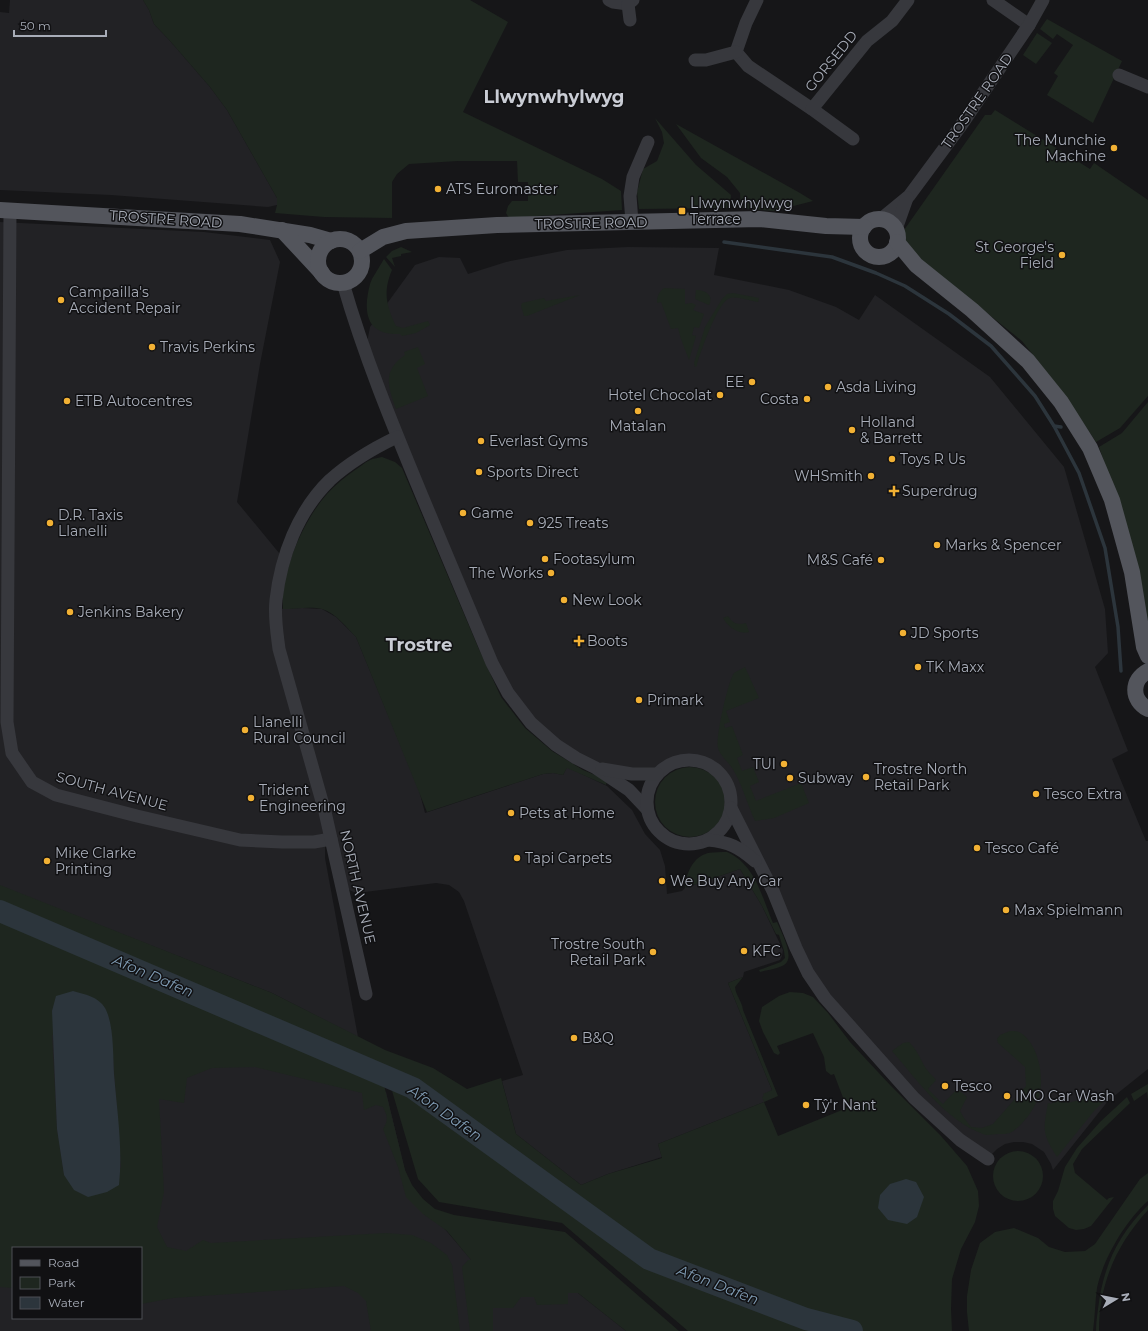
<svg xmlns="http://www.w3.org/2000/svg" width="1148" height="1331" viewBox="0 0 1148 1331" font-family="Montserrat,sans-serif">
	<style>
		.built { fill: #222225; fill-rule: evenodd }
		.green { fill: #1e261f; fill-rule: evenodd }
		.water { fill: #2c353c }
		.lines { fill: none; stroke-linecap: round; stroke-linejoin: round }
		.stream { stroke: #2c353c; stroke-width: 3.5 }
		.river { stroke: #2c353c; stroke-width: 22 }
		.minor { stroke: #37383d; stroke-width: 13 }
		.major { stroke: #53555c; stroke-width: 16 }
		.poi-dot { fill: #f2b134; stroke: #111113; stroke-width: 1.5 }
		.labels { text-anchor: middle; stroke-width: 3; stroke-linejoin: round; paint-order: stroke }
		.street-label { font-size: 14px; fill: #a8adb8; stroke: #111113 }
		.poi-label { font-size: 14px; fill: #a8adb8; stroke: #111113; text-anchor: start }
		.water-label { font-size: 15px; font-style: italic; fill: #7f9bb3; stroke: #111113 }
		.district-label { font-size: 18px; font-weight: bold; fill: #c9ccd4; stroke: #111113 }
	</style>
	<rect width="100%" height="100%" fill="#161618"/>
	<!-- built -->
	<g class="built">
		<polygon points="10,0 143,0 149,10 154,24 171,42 210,87 227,110 277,198 277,205 268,207 111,195 0,190 0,12 9,13"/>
		<polygon points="0,222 204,232 270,240 280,262 260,364 237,502 284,559 276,609 302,608 322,609 336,617 356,637 419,790 425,813 543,774 553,773 563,775 567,767 607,786 632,810 645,834 660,850 665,866 667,894 682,891 685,888 740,869 762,906 783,950 782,956 780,960 744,972 743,977 728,983 772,1090 764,1096 764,1102 658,1144 662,1157 608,1174 581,1185 516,1134 502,1081 523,1075 464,901 459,892 449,885 436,883 365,892 354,892 347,889 325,814 325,858 358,1037 272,993 0,886"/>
		<polygon points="628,247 719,248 714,275 789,290 836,307 859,320 875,295 990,377 1064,467 1105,609 1108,653 1095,667 1128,751 1112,759 1146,841 1148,841 1148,1069 1108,1101 1053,1170 1051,1164 1044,1152 1032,1144 1023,1142 1014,1142 1005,1144 997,1149 991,1155 962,1140 825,998 731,808 731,797 728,785 722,775 713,767 703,761 690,759 678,761 666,766 657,774 576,758 508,693 365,353 370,327 415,265 439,257 460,258 468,274 506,262 567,250"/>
		<path d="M0,947L386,1092L409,1187L496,1289L578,1293L626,1331H0ZM13,1248H141V1318H13Z"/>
	</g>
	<!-- green -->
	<g class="green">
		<polygon points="143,0 470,0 508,22 463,112 602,179 621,191 622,210 509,218 506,213 508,206 512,201 528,201 528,182 518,182 517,161 458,161 409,164 397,174 392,182 392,218 324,217 275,213 277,205 277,198 227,110 210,87 171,42 154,24 149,10"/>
		<polygon points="1047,19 1122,61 1093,123 1047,95 1058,76 1054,73 1073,45 1057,34 1053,39 1040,29"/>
		<polygon points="1037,33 1052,43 1036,64 1023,55"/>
		<polygon points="995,110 1090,169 1094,163 1148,200 1148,396 1120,428 1096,442 1060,389 1022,341 918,258 902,237 904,230 985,115 991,115"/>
		<polygon points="655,118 696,165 731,195 730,208 639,209 637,192 643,169 657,161 664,143 662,132"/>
		<polygon points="676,124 800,193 813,201 774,211 741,208 740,193 727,177 701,158"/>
		<polygon points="401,247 412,252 401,254 401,256 392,258 395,267 386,257 392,251"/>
		<path d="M384,259L392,270C383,291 386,305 396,326L403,328L428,321L430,325L416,333L402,336L400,334C376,335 365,324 367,300C368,293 369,285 372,279C376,272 380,266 384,259Z"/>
		<path d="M664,288L685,289V304L692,303L696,305L693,310L704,314L699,328L694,327L692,335L696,336L689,360L681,339L678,328L671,329L661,302L657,303C657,296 659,292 664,288Z"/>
		<path d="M696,290C705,290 714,295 709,305L695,299Z"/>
		<path d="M733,293L759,298L758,302C752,301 736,296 730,298C718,301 701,351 697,364V366L695,367L694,363L705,327L722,299L727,294Z"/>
		<polygon points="580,295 527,316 524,316 521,306 522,303 544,298 546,301"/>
		<path d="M418,347L425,364L417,368L428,396L396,409C388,386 382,371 405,355L404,352Z"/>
		<polygon points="1148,402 1148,629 1130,538 1099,447 1122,433"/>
		<path d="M382,457L395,462L402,468L478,647L501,697L525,728L552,751L583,770L607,780L606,785L567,768L563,775L553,773L543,774L427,812L356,637C347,628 336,613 322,609C311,606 295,609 283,609C280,573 303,521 327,494C335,485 345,477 355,470C360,467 365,462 370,460C374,458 379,458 382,457Z"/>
		<path d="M728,616C733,624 738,625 746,623L749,632C739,635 728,627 723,618Z"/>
		<path d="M745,667L759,698L726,711L730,722L724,724L725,728L732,726L743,755L737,758L742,771L753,767L759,782L750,786L756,801L801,783L809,803L774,818L755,821C748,806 743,787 735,773C731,764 720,756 718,748C715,739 728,681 734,673C737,671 742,669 745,667Z"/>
		<circle cx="690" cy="802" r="35"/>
		<path d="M727,852C755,864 762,897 773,923L777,922C781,932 796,958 784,965C777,969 767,970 760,972L759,970L781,962L785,958L784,951L779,935L776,934L762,906L740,869L685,888C686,873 693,857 708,853C714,852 721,852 727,852Z"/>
		<path d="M0,885L272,993L385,1050L433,1068L467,1089L501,1078L516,1134L581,1185L608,1174L662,1158L658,1144L764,1102L762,1097L764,1096L763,1094L772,1090L728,983L743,977L735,987C736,996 742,1001 743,1010L778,1096L764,1102L778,1136L847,1108L834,1074L831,1075L826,1071L824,1057L813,1033L777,1046L780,1053L778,1055L774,1053L763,1032L759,1021L762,1007L779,996L790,992L803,993L813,997L828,1013L850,1042L891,1086L941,1136L967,1166L978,1191L979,1206L975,1222L961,1249L952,1279L951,1309L952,1331H688L562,1223L439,1202L418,1179L385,1067L0,905Z"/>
		<path d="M0,914L383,1081L405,1170L412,1185L423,1199L435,1209L454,1215L565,1232L679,1331H626L578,1293H568V1304L537,1305L534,1297H521L513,1308H493V1331H470L462,1267L468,1260H471L447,1231L423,1214L406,1197L398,1167L383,1129C389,1120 387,1115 383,1107L376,1105L364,1110L362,1093L255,1067L212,1068L187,1078L184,1103L159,1099L164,1192L157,1227L167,1247L186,1251L203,1240L211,1243L386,1233L412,1235L431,1243L447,1255L452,1265L460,1331H371L366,1301L358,1293L344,1286L173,1298L141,1304V1248H13V1288L0,1287ZM111,1028L121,1168L64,1175L57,1129L52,1035Z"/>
		<path d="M1010,1031C1013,1031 1017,1031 1019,1032C1037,1041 1044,1074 1040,1092C1037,1106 1023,1126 1010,1133C1007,1134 1002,1134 998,1134C993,1134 987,1136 983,1134C945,1120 918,1081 892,1051L903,1043L909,1042C917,1050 920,1058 925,1067C928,1072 933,1076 936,1080L928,1089L943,1104L957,1089L967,1097L960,1111L964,1118L971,1127L982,1128L993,1124L1026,1086L1025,1067L998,1043L997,1039L1000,1035Z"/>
		<polygon points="1148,1084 1148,1100 1147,1092 1134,1101 1131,1094"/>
		<path d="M1101,1093L1111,1094L1094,1111L1057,1157C1042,1133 1043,1130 1048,1103L1052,1104C1054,1097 1059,1097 1065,1097L1067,1103L1093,1097Z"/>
		<polygon points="1127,1097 1130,1103 1082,1149 1073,1164 1075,1173 1107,1200 1109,1198 1114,1197 1091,1226 1084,1229 1076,1230 1069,1228 1055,1216 1053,1209 1053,1201 1058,1191 1065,1167 1077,1148 1100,1122"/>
		<circle cx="1018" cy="1176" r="25"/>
		<path d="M1148,1173V1201C1126,1220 1103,1259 1097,1288C1095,1302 1095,1317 1093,1331H969L967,1312V1296L971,1270L980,1243L995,1232L1014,1228L1038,1238L1049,1247L1065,1252L1085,1251L1095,1244L1140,1179Z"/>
		<path d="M1148,1205V1210C1116,1245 1099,1284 1099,1331H1096C1096,1324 1097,1316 1098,1309C1103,1267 1117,1236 1148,1205Z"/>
	</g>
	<!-- water -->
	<g class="water">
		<path d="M73,991C84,994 99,997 105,1008C114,1024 113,1056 114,1074C117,1111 123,1148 119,1185L107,1192L88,1197L74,1190L64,1175L57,1129L52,1011L56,996Z"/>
		<polygon points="906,1179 916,1182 924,1197 917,1217 907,1224 888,1220 878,1208 880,1195 890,1184"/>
	</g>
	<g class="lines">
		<!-- stream -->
		<g class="stream">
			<polyline points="724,242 832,257 876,273 905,286 949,314 991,346 1035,396 1054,426 1079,473 1105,548 1118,627 1121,671"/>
			<polyline points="1054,426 1061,427"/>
		</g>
		<!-- river -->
		<polyline class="river" points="0,911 413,1088 649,1259 806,1319 852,1331"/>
		<!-- minor -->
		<g class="minor">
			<polyline points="609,0 613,2 628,4 633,0"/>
			<polyline points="757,0 746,23 736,52 748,66 812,109 853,139"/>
			<polyline points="993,0 1029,25"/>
			<polyline points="628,4 630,20"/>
			<polyline points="695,60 706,60 736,52"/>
			<polyline points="1119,75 1148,87"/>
			<polyline points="812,109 867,41 892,21 908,0"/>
			<polyline points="10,210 7,722 12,753 32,782 56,795 137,816 240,840 282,842 314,842 331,839"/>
			<polyline points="881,219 909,196 960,127 1029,25 1043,0"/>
			<polyline points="632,222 630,196 633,177 648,142"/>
			<polyline points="896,229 907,198"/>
			<path d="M343,283C364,356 393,426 422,496C446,552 469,608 492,663L508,693L531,723L556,745L576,758L596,768L629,790L647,809"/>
			<circle cx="689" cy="802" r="42"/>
			<polyline points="602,769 632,774 657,774"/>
			<polyline points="731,808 773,891 796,948 808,973 825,998 914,1098 960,1140 988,1159"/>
			<path d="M708,840C729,842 739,847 755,861"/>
			<path d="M366,994L325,812L279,649C277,633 274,616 276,600C281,556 298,511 330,480C350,462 374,448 397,437"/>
		</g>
		<!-- major -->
		<g class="major">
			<polyline points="0,210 240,224 310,235 331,241"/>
			<circle cx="879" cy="238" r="19"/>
			<polyline points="282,230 322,273"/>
			<circle cx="340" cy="261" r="22"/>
			<polyline points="897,242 916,265 972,310 1028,361 1061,402 1090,448 1112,500 1132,572 1144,647 1148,656"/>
			<polyline points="360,251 383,237 406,231 497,225 759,219 826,226 864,227"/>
			<path d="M1148,671C1131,680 1131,700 1148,709"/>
		</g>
	</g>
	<!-- markers -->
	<g class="poi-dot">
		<circle cx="1114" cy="148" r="4"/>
		<circle cx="438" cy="189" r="4"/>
		<rect x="678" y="207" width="8" height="8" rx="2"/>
		<circle cx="1062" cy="255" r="4"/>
		<circle cx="61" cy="300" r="4"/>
		<circle cx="152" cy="347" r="4"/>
		<circle cx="752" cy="382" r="4"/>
		<circle cx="828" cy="387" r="4"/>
		<circle cx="720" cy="395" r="4"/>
		<circle cx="807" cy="399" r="4"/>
		<circle cx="67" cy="401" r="4"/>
		<circle cx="638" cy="411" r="4"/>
		<circle cx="852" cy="430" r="4"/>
		<circle cx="481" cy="441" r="4"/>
		<circle cx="892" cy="459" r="4"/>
		<circle cx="479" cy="472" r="4"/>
		<circle cx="871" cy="476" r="4"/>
		<path d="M892 485h4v4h4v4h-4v4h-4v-4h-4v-4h4z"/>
		<circle cx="463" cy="513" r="4"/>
		<circle cx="50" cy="523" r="4"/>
		<circle cx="530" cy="523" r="4"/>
		<circle cx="937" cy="545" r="4"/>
		<circle cx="545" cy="559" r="4"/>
		<circle cx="881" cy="560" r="4"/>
		<circle cx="551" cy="573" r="4"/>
		<circle cx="564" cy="600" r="4"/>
		<circle cx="70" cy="612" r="4"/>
		<circle cx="903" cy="633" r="4"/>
		<path d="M577 635h4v4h4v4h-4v4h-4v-4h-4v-4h4z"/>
		<circle cx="918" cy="667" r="4"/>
		<circle cx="639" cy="700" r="4"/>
		<circle cx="245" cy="730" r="4"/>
		<circle cx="784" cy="764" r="4"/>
		<circle cx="866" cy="777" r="4"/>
		<circle cx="790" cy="778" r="4"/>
		<circle cx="1036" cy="794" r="4"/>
		<circle cx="251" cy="798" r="4"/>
		<circle cx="511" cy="813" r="4"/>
		<circle cx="977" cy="848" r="4"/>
		<circle cx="517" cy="858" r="4"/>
		<circle cx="47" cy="861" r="4"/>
		<circle cx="662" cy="881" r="4"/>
		<circle cx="1006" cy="910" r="4"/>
		<circle cx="744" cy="951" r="4"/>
		<circle cx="653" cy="952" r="4"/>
		<circle cx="574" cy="1038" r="4"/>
		<circle cx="945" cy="1086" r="4"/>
		<circle cx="1007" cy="1096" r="4"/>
		<circle cx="806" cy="1105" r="4"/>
	</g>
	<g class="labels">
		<!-- street labels -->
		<g class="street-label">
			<text transform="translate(831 61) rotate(-51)" y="5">GORSEDD</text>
			<text transform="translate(977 101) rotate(-55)" y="5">TROSTRE ROAD</text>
			<text transform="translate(166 219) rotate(4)" y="5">TROSTRE ROAD</text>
			<text transform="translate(591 223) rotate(-1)" y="5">TROSTRE ROAD</text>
			<text transform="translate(112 791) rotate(15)" y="5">SOUTH AVENUE</text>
			<text transform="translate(358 887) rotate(77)" y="5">NORTH AVENUE</text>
		</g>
		<!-- poi labels -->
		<g class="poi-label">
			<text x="1106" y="145" text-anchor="end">The Munchie<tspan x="1106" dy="16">Machine</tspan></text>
			<text x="446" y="194">ATS Euromaster</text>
			<text x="690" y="208">Llwynwhylwyg<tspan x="690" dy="16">Terrace</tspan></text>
			<text x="1054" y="252" text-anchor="end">St George's<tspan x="1054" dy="16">Field</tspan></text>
			<text x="69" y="297">Campailla's<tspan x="69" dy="16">Accident Repair</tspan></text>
			<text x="160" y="352">Travis Perkins</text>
			<text x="744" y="387" text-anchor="end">EE</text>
			<text x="836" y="392">Asda Living</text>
			<text x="712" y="400" text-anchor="end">Hotel Chocolat</text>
			<text x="799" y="404" text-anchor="end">Costa</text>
			<text x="75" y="406">ETB Autocentres</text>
			<text x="860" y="427">Holland<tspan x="860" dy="16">&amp; Barrett</tspan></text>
			<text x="638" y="431" text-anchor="middle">Matalan</text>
			<text x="489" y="446">Everlast Gyms</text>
			<text x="900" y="464">Toys R Us</text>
			<text x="487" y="477">Sports Direct</text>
			<text x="863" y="481" text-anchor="end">WHSmith</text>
			<text x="902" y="496">Superdrug</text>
			<text x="471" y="518">Game</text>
			<text x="58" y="520">D.R. Taxis<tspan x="58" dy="16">Llanelli</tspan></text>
			<text x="538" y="528">925 Treats</text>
			<text x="945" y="550">Marks &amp; Spencer</text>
			<text x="553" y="564">Footasylum</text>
			<text x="873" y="565" text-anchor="end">M&amp;S Café</text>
			<text x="543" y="578" text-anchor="end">The Works</text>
			<text x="572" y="605">New Look</text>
			<text x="78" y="617">Jenkins Bakery</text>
			<text x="911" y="638">JD Sports</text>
			<text x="587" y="646">Boots</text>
			<text x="926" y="672">TK Maxx</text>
			<text x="647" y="705">Primark</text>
			<text x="253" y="727">Llanelli<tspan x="253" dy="16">Rural Council</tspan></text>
			<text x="776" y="769" text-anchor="end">TUI</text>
			<text x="874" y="774">Trostre North<tspan x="874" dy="16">Retail Park</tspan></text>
			<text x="798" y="783">Subway</text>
			<text x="259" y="795">Trident<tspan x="259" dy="16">Engineering</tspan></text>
			<text x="1044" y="799">Tesco Extra</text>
			<text x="519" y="818">Pets at Home</text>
			<text x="985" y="853">Tesco Café</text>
			<text x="55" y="858">Mike Clarke<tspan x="55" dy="16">Printing</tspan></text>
			<text x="525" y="863">Tapi Carpets</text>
			<text x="670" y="886">We Buy Any Car</text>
			<text x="1014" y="915">Max Spielmann</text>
			<text x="645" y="949" text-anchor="end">Trostre South<tspan x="645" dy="16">Retail Park</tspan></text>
			<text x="752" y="956">KFC</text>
			<text x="582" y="1043">B&amp;Q</text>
			<text x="953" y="1091">Tesco</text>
			<text x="1015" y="1101">IMO Car Wash</text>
			<text x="814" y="1110">Tŷ'r Nant</text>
		</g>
		<!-- water labels -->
		<g class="water-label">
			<text transform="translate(153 976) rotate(23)" y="5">Afon Dafen</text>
			<text transform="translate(445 1113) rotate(35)" y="5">Afon Dafen</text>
			<text transform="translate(718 1285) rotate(21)" y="5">Afon Dafen</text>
		</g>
		<!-- district labels -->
		<g class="district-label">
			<text x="554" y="103">Llwynwhylwyg</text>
			<text x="419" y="651">Trostre</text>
		</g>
	</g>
	<!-- legend -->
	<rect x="12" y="1247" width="130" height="72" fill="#111113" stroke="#4d4f55"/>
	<rect x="20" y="1260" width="20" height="6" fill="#53555c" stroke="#4d4f55"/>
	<text x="48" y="1267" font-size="12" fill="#a8adb8">Road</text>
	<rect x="20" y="1277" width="20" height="12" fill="#1e261f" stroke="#4d4f55"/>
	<text x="48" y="1287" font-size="12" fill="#a8adb8">Park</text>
	<rect x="20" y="1297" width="20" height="12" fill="#2c353c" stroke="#4d4f55"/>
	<text x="48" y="1307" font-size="12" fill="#a8adb8">Water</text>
	<!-- north arrow -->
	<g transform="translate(1116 1299) rotate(80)" stroke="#111113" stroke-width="3" paint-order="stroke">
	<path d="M0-3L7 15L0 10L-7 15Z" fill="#a8adb8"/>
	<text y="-6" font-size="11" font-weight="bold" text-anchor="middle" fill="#a8adb8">N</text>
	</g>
	<!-- scale -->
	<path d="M14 30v6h92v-6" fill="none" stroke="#a8adb8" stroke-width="2"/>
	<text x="20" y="30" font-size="12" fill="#a8adb8" stroke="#111113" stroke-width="3" paint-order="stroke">50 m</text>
</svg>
